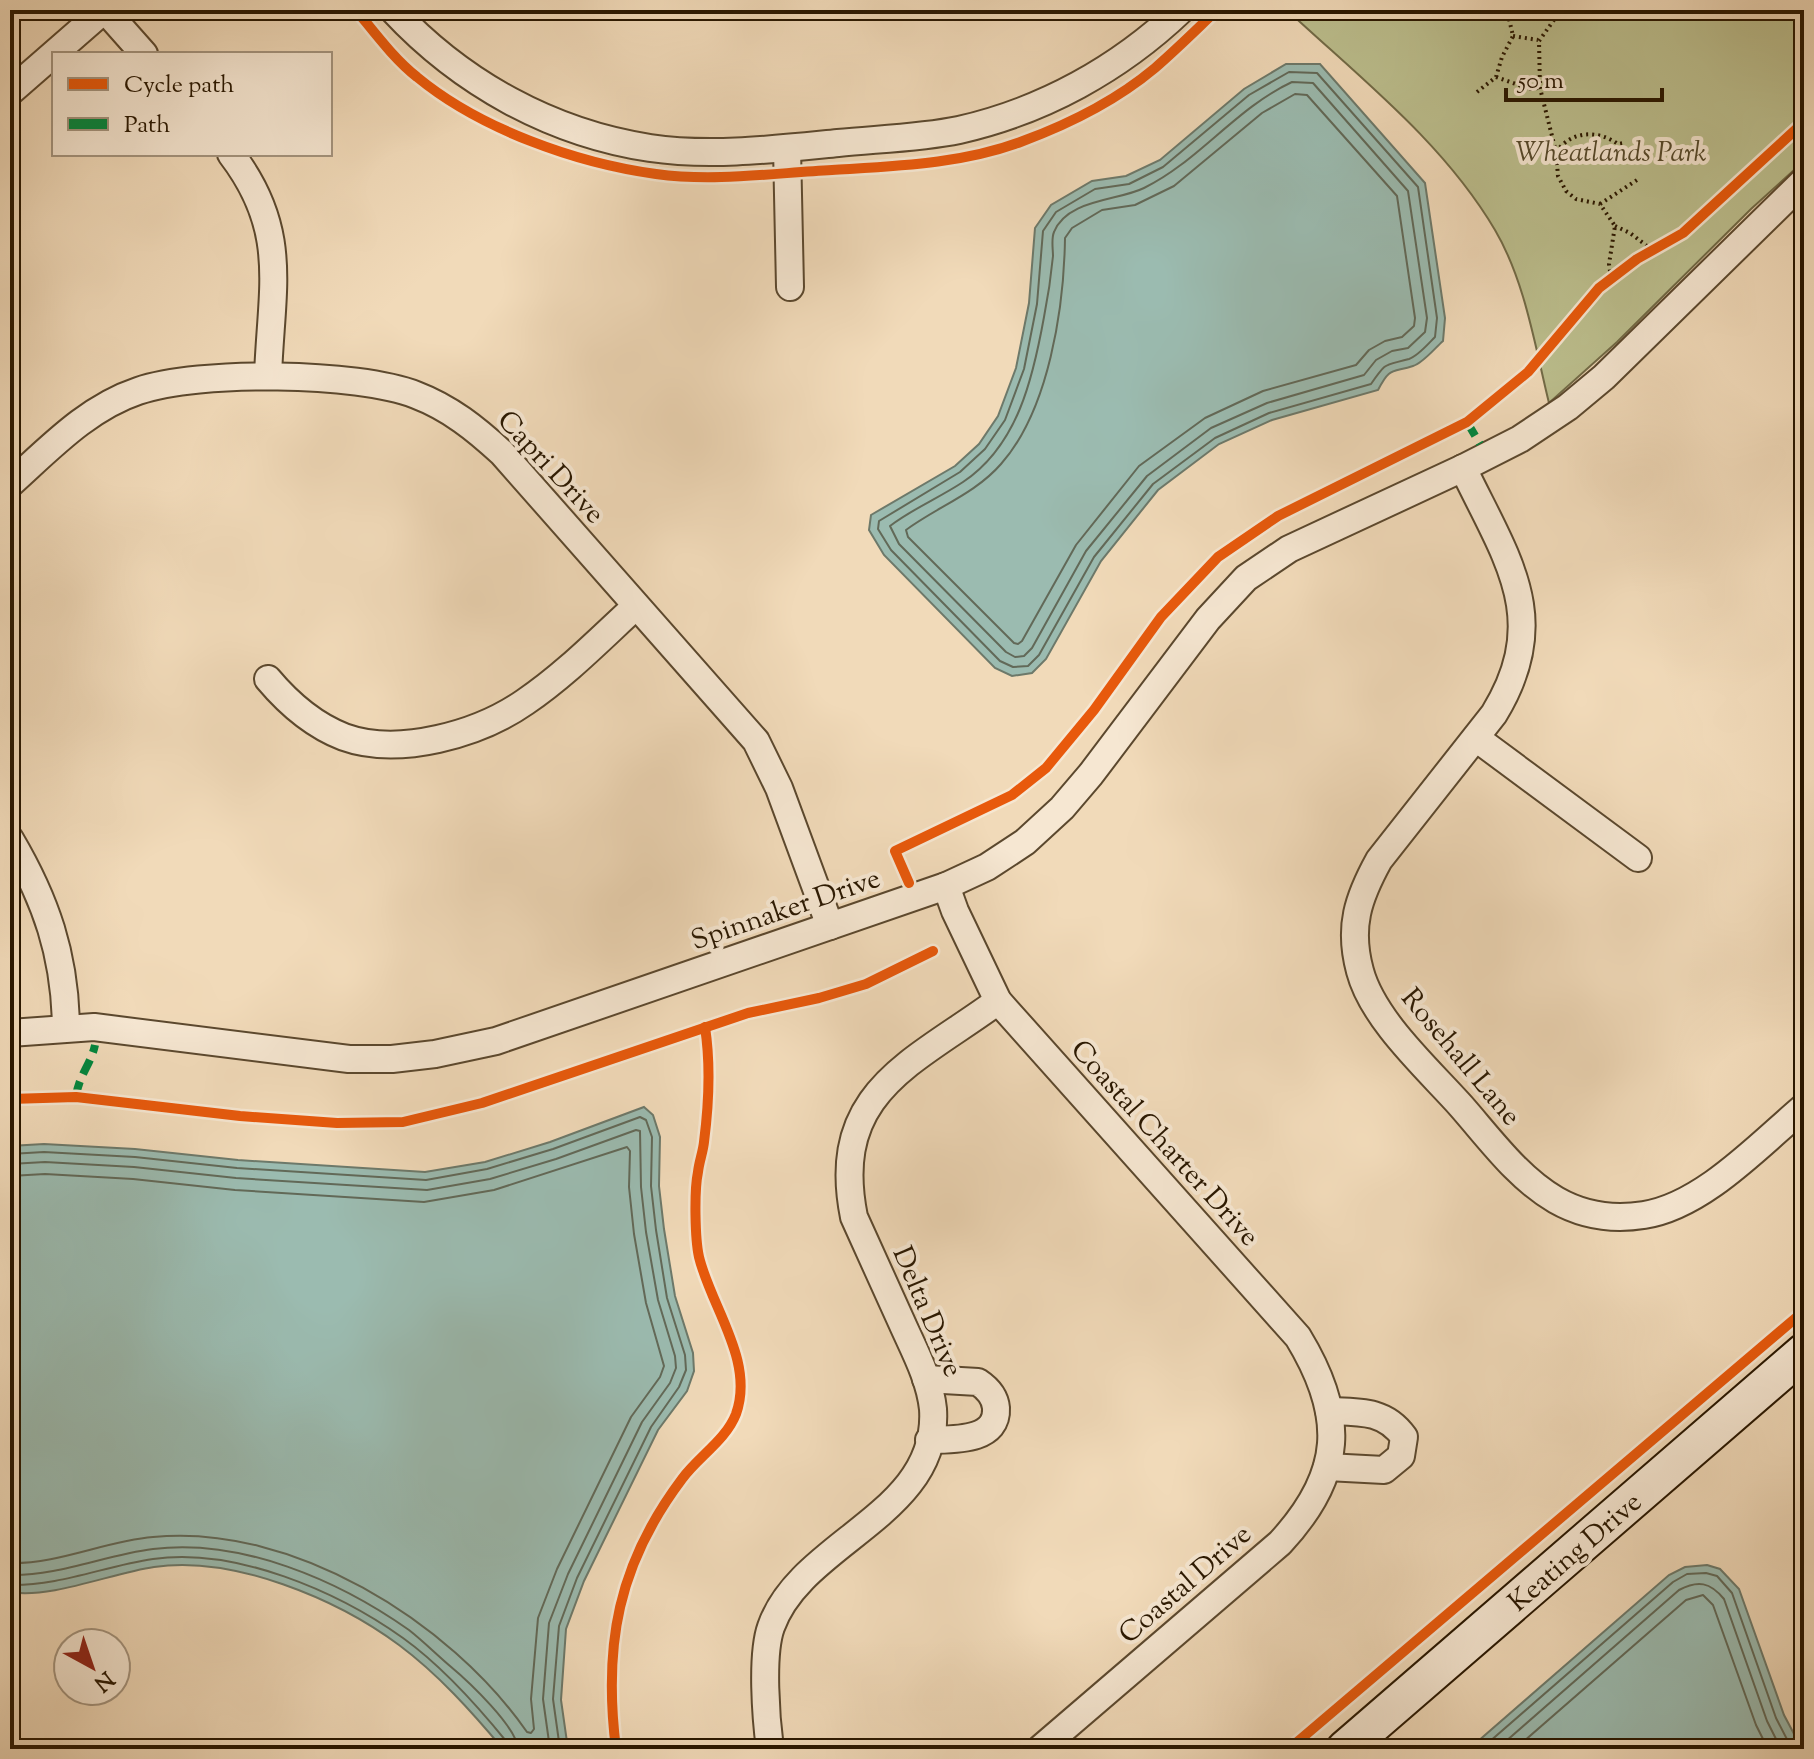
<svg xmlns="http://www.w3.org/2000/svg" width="1814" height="1759" viewBox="0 0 1814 1759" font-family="'Sorts Mill Goudy',serif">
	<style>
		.green { fill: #bcbf8e; stroke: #726b47; stroke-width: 2 }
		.water { fill: #9bbbb0; stroke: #6d796a; stroke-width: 2 }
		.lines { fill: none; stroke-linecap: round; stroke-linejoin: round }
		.shore { stroke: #626958; stroke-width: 2 }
		.street-casing { stroke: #5b482e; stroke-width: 30 }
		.secondary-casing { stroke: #291700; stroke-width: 40 }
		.path { stroke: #291700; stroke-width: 4; stroke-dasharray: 2 4; stroke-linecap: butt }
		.street { stroke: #f6e7d2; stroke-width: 26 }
		.secondary { stroke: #f6e7d2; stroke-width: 36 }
		.quiet { stroke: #00873e; stroke-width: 8; stroke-dasharray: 16 8; stroke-linecap: butt }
		.cycleway-casing { stroke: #f6e7d2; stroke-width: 15 }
		.cycleway { stroke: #e8590c; stroke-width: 10 }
		.labels { text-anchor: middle; stroke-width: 8; stroke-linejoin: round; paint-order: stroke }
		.park-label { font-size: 28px; font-style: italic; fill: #55492b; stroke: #f6e7d2 }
		.street-label { font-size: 28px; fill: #291700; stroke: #f6e7d2 }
	</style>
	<rect width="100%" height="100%" fill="#f1dab9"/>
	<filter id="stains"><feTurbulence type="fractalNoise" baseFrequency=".0025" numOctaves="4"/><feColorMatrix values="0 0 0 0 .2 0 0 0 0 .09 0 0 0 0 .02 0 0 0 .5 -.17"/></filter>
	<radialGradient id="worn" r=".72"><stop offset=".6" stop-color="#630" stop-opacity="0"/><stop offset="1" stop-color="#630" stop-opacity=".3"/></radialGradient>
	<!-- green -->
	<path class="green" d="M1287,10H1804V161L1751,209L1617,342L1549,403C1535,346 1525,281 1495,230C1443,142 1360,78 1287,10Z"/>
	<!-- water -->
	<g class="water">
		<path d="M1286,64H1320L1425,183L1445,318L1443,341C1434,349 1423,363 1413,366C1391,373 1390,367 1378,390L1272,420L1219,444L1158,490L1101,561L1046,659L1032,673L1012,676L995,668L884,555L869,530L871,515L955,466L979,444L998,416L1016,368L1029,303L1035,228L1051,205L1092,181L1126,176L1160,160L1244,89Z"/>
		<path d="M644,1107L653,1115L660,1137L659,1186L664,1229L675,1296L693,1353L694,1371L687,1391L658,1430L584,1581L566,1629L561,1700L568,1749H503C472,1712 438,1674 399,1645C337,1599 233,1555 154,1567C112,1573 51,1599 10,1592V1146L44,1144L135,1149L238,1160L425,1172L485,1162L550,1142Z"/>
		<polygon points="1707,1565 1720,1569 1739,1589 1784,1715 1802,1749 1469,1749 1669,1575 1685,1567"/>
	</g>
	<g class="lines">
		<!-- shore -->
		<g class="shore">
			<path d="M1289,72L1317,73L1418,187L1437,318L1435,337C1428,344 1418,356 1409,359C1384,366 1387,361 1371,384L1269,413L1215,438L1153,484L1094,557L1039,655L1028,666L1013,667L1000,661L891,550L878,529L879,521L960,472L985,449L1005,420L1024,369L1037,304L1043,231L1056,212L1095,189L1129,184L1163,167L1249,95Z"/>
			<path d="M1292,82L1313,83L1408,191L1427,318L1425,332L1408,348L1392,351L1376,360L1364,375L1267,403L1211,428L1147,476L1086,551L1032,648L1024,656L1015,657L1006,652L899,544L890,526C912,509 939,498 963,482C1018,445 1033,378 1044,317C1048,297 1051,277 1053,256C1053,249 1051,239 1054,232C1067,199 1118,201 1144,188C1199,161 1236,108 1292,82Z"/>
			<path d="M1295,94L1307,95L1397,196L1415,318L1414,326L1402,337L1385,341L1369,350L1356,365L1263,391L1205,418L1139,466L1076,545L1022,641L1018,644L1014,643L908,537L906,530C937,507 975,494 1001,464C1049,410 1064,308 1065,238L1072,228L1102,210L1135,205L1174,186L1262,113Z"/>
			<polyline points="10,1154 44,1152 135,1157 237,1168 426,1180 487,1169 553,1149 640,1117 646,1120 652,1137 651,1186 656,1230 667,1298 685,1355 686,1370 679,1387 651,1427 577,1578 559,1626 553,1699 560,1749"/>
			<polyline points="10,1164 45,1162 134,1167 236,1178 427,1190 490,1179 556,1159 636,1130 640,1131 641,1187 646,1232 658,1300 675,1356 676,1368 670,1383 642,1422 568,1574 549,1623 543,1699 550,1749"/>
			<path d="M10,1176L45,1174L133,1179L235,1190L424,1202L494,1190L627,1147L630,1151L629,1187L634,1234L646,1303L664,1366L660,1377L631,1417L557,1569L538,1618L531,1699L534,1729L531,1733L527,1732C450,1621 291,1523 153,1537C105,1541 59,1564 10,1563"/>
			<path d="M10,1575C59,1576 105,1555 153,1549C241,1538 338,1580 409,1630C423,1641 436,1654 450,1666C468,1681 517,1727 518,1749"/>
			<path d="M10,1585C59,1586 105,1566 153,1559C235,1547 337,1591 403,1638C442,1666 476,1704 506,1741L508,1749"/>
			<polyline points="1481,1749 1673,1582 1687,1574 1706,1573 1717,1576 1732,1593 1776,1718 1792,1749"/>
			<path d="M1497,1749L1679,1590C1698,1580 1710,1582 1724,1599L1767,1721L1781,1749"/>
			<polyline points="1515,1749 1686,1600 1703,1595 1713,1605 1756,1725 1768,1749"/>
		</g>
		<!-- street casing -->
		<g class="street-casing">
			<g id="street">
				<polyline points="105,10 144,54"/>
				<path d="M393,10C461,83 551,133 650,148C711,157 777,149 838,143C878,139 920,138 959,130C1043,111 1119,69 1181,10"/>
				<polyline points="10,92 104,10"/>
				<polyline points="787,148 790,287"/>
				<path d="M231,154C290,231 271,288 268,376"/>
				<path d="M1463,468C1506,558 1553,618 1494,714L1379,860C1358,898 1348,927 1360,971C1373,1020 1428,1069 1461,1106C1490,1139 1518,1178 1556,1200C1584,1216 1613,1220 1644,1215C1703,1206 1760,1144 1804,1107"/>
				<path d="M10,484C49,449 87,408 138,391C199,370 357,372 416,395C450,408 476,429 502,453L756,741L779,788L830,926"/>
				<path d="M268,679C289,704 313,725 344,737C399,757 479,734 525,702C565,675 600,639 636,606"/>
				<polyline points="1476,738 1638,858"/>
				<path d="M10,839C46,900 65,955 66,1027"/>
				<path d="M946,886L955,911L998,1001L1298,1337C1346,1416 1344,1474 1280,1543L1040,1749"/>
				<polyline points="10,1033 94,1027 349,1059 392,1059 435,1054 496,1041 946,886 987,867 1025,842 1062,808 1091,774 1208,619 1246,578 1289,549 1463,468 1520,439 1568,407 1604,377 1804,181"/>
				<path d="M926,1379L978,1382C987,1388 995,1396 996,1408C998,1442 952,1439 929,1440"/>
				<path d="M1327,1467L1384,1470L1401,1456L1404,1437C1385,1410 1359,1412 1329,1411"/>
				<path d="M770,1749C766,1719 761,1655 771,1627C801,1541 940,1515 933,1409C930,1379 914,1350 902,1323C886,1287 870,1252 854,1217C829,1092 912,1064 998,1001"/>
			</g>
		</g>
		<!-- secondary casing -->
		<g class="secondary-casing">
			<polyline id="secondary" points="1345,1749 1804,1352"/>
		</g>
		<!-- path -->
		<g class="path">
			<polyline points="1561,10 1539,41 1540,88 1556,152 1558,176 1566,191 1576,199 1600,204 1615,226 1609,264 1611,278"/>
			<polyline points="1513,36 1538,40"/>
			<polyline points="1496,77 1530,89 1539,88"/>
			<polyline points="1477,92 1496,77 1502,57 1513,36 1507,10"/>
			<path d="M1556,152C1572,130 1598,130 1618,144L1624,143"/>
			<polyline points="1600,204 1637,180"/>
			<polyline points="1615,226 1630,233 1651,249"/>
		</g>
		<!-- street -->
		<use href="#street" class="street"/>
		<!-- secondary -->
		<use href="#secondary" class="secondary"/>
		<!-- quiet -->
		<g class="quiet">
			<polyline points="1467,422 1480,444"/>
			<path d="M76,1097C78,1077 91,1064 95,1045"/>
		</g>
		<!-- cycleway casing -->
		<g class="cycleway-casing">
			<g id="cycleway">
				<path d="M356,10C375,33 394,59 417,77C480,129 576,163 656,174C714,182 774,173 832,170C896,166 963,164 1023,141C1069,124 1118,99 1155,68C1177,49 1197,29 1217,10"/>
				<polyline points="909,883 895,851 1012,795 1046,768 1094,710 1161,617 1218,557 1278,516 1467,422 1528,372 1599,288 1637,259 1683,233 1804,122"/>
				<polyline points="10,1099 76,1097 240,1116 337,1123 403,1122 482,1103 748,1013 819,998 866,984 933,951"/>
				<path d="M616,1749C603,1645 618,1564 682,1479C698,1457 726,1440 736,1414C755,1361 711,1307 699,1257C695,1239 694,1191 698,1172C699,1162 703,1152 704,1142C709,1103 711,1066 705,1027"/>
				<polyline points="1289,1749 1804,1311"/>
			</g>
		</g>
		<!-- cycleway -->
		<use href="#cycleway" class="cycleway"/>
	</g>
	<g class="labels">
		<!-- park labels -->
		<g class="park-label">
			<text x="1611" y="161">Wheatlands Park</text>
		</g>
		<!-- street labels -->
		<g class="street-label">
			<text transform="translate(552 466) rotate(47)" y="10">Capri Drive</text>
			<text transform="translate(785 908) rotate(-19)" y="10">Spinnaker Drive</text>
			<text transform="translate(1462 1056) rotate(50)" y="10">Rosehall Lane</text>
			<text transform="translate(1166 1142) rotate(48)" y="10">Coastal Charter Drive</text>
			<text transform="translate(929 1311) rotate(67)" y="10">Delta Drive</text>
			<text transform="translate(1574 1551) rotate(-41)" y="10">Keating Drive</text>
			<text transform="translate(1184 1583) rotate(-41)" y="10">Coastal Drive</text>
		</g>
	</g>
	<!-- margin -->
	<rect width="1814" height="1759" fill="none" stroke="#f1dab9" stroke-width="40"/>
	<rect x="12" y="12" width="1790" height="1735" fill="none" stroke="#291700" stroke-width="4"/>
	<rect x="20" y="20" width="1774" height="1719" fill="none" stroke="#291700" stroke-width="2"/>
	<!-- legend -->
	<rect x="52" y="52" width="280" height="104" fill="#f6e7d2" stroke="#a4947e" stroke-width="2"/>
	<rect x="68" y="78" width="40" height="12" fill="#e8590c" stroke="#a4947e" stroke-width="2"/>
	<text x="124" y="92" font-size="24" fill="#291700">Cycle path</text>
	<rect x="68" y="118" width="40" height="12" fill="#00873e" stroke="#a4947e" stroke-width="2"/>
	<text x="124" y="132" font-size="24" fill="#291700">Path</text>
	<!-- north arrow -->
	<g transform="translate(92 1667) rotate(140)"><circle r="38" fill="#f6e7d2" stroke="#a4947e" stroke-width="2"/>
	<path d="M0-6L14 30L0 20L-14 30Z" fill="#8f2418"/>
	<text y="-12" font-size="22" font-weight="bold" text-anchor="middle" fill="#291700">N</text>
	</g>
	<!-- scale -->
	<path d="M1506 88v12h156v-12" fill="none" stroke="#291700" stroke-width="4"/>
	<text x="1518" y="88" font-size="24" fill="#291700" stroke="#f6e7d2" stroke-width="6" paint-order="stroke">50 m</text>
	<rect width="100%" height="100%" filter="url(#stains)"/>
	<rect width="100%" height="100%" fill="url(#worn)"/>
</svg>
